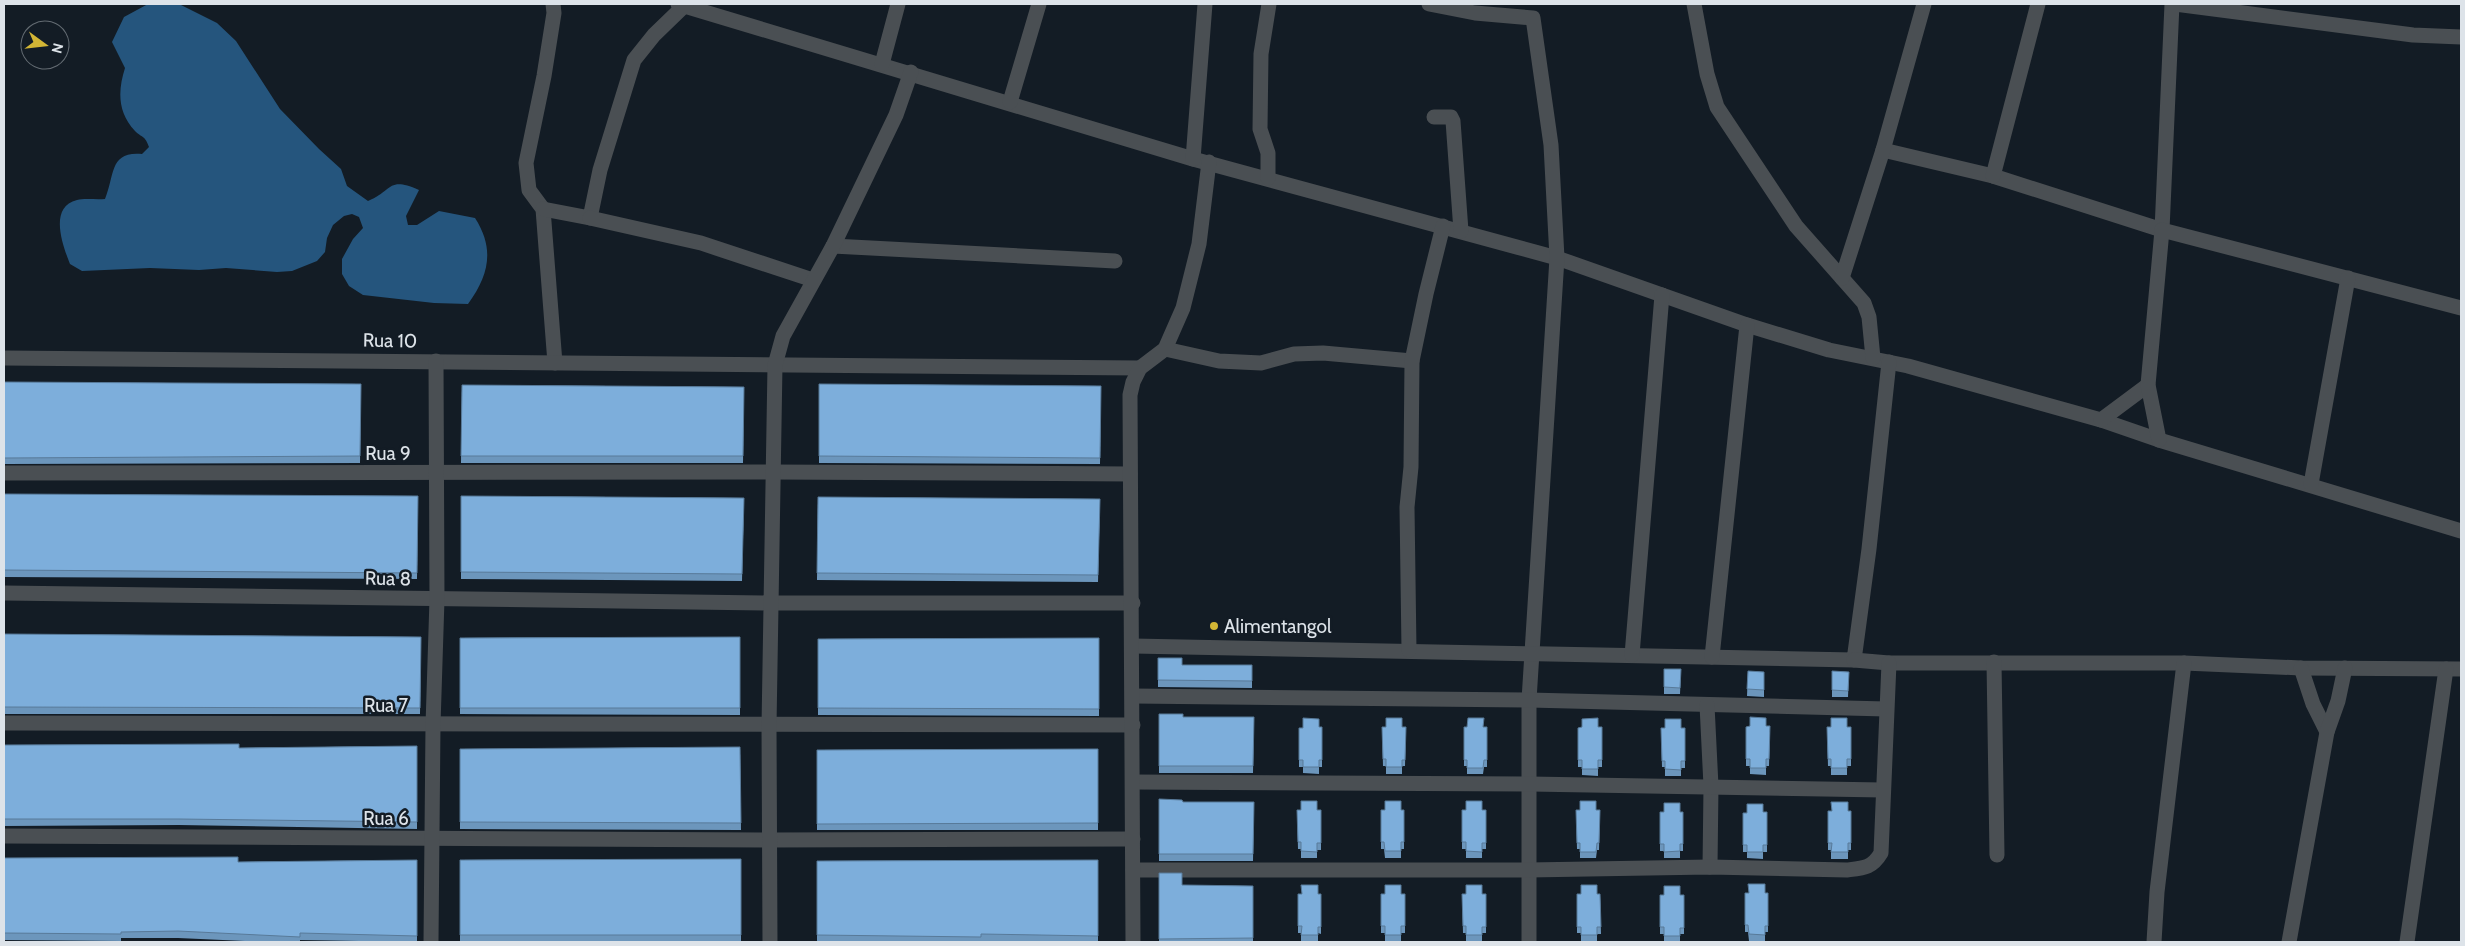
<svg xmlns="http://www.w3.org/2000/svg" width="2465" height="946" viewBox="0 0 2465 946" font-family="Cabin,sans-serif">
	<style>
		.water { fill: #25557d }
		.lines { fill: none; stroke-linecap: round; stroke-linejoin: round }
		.street { stroke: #4a4f53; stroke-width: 15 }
		.wall { fill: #6c96bc }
		.building { fill: #7daedb; stroke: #587a99 }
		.poi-dot { fill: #d3b635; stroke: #131c25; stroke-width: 2 }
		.labels { text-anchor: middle; stroke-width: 5; stroke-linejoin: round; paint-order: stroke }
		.street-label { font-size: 19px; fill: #dde3e9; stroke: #131c25 }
		.poi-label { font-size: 19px; fill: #dde3e9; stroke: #131c25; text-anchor: start }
	</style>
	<rect width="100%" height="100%" fill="#131c25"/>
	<!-- water -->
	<path class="water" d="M148,4H179L217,23L236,41L280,109L319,149L341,169L347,186L368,201C393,191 387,176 419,190L406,216L408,225H417L439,211L475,218C495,249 489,275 468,304L434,303L363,295L349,286L342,274V259L353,239L363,228L359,217L352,214L344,216L333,225L327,238L325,252L317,261L292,271L277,272L226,268L199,270L150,268L82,271L70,264C63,246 48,207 77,200C85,198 96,200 105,199C115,175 109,151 142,154L149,147C145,135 142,138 135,131C117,112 118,90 125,68L112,42L124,17Z"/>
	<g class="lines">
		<!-- street -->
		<g class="street">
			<polyline points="553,4 554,13 544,76 526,163 529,190 543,209 555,363"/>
			<polyline points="678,4 1193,159 1557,258 1747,325 1829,350 1908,366 2101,420 2159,440 2461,531"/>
			<polyline points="1429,4 1475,13 1533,18 1551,145 1557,258 1529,700 1529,942"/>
			<polyline points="1694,4 1707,74 1717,107 1796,226 1864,303 1869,317 1873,358"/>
			<polyline points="2175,4 2413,35 2461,37"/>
			<polyline points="882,64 898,4"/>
			<polyline points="1010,102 1039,4"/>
			<polyline points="1434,117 1451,117 1453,121 1461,231"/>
			<polyline points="1883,150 1993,176 2162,230 2172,4"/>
			<polyline points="1193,159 1205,4"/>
			<polyline points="1993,176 2038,4"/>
			<polyline points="1268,178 1268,153 1260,129 1261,54 1269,4"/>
			<polyline points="543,209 590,218 600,170 634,60 654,35 686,4"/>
			<polyline points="590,218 701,243 813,280"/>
			<polyline points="833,246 1115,261"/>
			<polyline points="1842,278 1883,150 1924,4"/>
			<polyline points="1165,349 1219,361 1261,363 1294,354 1323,353 1412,361"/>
			<polyline points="4,358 1140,368"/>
			<polyline points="2101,420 2148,385"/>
			<polyline points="2159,440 2148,385 2162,230 2461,308"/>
			<polyline points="4,473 772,472 1130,474"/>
			<polyline points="2311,484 2348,278"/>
			<polyline points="4,593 772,603 1133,603"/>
			<polyline points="1133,646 1854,660 1869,549 1889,362"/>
			<polyline points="1409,650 1407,507 1411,467 1412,361 1426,294 1443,226"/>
			<polyline points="1632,655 1662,295"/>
			<polyline points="1712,657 1747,325"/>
			<polyline points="1854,660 1889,663 2184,663 2301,668 2461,669"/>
			<polyline points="1994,662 1997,855"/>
			<polyline points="2301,668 2313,704 2327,732"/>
			<polyline points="1133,696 1529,700 1886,709"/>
			<polyline points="1707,705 1711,786 1710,867"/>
			<polyline points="4,723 1133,725"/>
			<polyline points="1133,782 1530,784 1883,790"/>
			<polyline points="4,836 769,840 1133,839"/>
			<path d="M1133,870H1528L1710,867L1847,870C1864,868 1872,868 1881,853L1889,663"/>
			<polyline points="431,942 433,725 437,599 436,361"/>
			<polyline points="770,942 769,726 775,365 783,336 833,246 896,115 911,72"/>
			<polyline points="1133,942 1130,395 1133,382 1140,368 1165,349 1183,308 1199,244 1209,162"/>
			<polyline points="2154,942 2157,892 2184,663"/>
			<polyline points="2289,942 2327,732 2338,701 2345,668"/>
			<polyline points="2407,942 2446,669"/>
		</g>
	</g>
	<!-- wall -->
	<g class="wall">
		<polygon points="4,382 361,384 360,463 4,464"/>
		<polygon points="819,384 1101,386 1100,464 819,463"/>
		<polygon points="462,385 744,387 743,463 461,463"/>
		<polygon points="4,494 418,496 417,579 4,577"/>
		<polygon points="461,496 744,498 742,581 461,579"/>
		<polygon points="818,497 1100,499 1098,582 817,580"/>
		<polygon points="4,634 421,637 420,714 4,714"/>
		<polygon points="740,637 740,715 460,714 460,638"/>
		<polygon points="1099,638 1099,716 818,715 818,639"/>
		<polygon points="1158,658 1182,665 1252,665 1252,688 1158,687"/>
		<polygon points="1664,669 1681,669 1680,694 1664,694"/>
		<polygon points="1748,671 1764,672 1764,697 1747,696"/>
		<polygon points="1832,671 1849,672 1848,697 1832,697"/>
		<polygon points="1159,714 1183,717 1254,717 1253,773 1159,773"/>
		<polygon points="1766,726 1770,733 1769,766 1766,766 1766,775 1750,774 1750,766 1746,766 1746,727"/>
		<polygon points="1322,727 1322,767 1319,767 1319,774 1303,773 1303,767 1299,767 1299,728"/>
		<polygon points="1382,727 1406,727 1405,766 1402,766 1402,774 1386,774 1386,766 1383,766"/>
		<polygon points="1464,727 1487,727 1487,767 1484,767 1483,774 1467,774 1467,766 1464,766"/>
		<polygon points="1602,727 1602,767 1598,767 1598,776 1582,775 1582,767 1578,767 1578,728"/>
		<polygon points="1827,727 1851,727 1851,766 1847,766 1847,775 1831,775 1831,766 1828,766"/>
		<polygon points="1661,728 1685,728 1685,768 1681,768 1681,776 1665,776 1665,767 1662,767"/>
		<polygon points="4,745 239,748 417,746 417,829 179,825 4,826"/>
		<polygon points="740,747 741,830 460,829 460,749"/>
		<polygon points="1098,749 1098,830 817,830 817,750"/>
		<polygon points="1159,799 1183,802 1254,802 1253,861 1159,861"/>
		<polygon points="1297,810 1317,810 1321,817 1321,850 1317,850 1317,858 1301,858 1301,849 1298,849"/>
		<polygon points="1381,810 1401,810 1404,817 1404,849 1401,849 1401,858 1385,858 1384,849 1381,849"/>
		<polygon points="1462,810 1486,810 1486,849 1482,849 1482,858 1466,858 1466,849 1462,849"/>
		<polygon points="1576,810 1600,810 1599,850 1597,850 1596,858 1580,858 1580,849 1577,849"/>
		<polygon points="1828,811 1851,811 1851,850 1848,850 1848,859 1831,859 1831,850 1828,850"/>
		<polygon points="1660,812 1683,812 1683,851 1680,851 1680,858 1664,858 1664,851 1660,851"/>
		<polygon points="1767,812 1767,852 1763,852 1763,859 1747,858 1747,852 1743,852 1743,813"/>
		<polygon points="4,858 238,862 417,860 417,942 300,940 300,942 269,942 178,938 121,938 121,941 4,940"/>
		<polygon points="741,859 741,942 460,942 460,860"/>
		<polygon points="1098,860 1098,942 981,941 981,942 817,942 817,861"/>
		<polygon points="1159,873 1182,885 1253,886 1253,942 1159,942"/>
		<polygon points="1745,893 1768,893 1768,932 1765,932 1765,941 1749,941 1748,932 1745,932"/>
		<polygon points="1298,894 1321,894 1321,934 1318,933 1318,942 1301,942 1301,933 1298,933"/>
		<polygon points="1381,894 1401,894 1405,901 1405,933 1401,933 1401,942 1385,942 1385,933 1381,933"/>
		<polygon points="1462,894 1482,894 1486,901 1486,933 1482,933 1482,942 1466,942 1466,933 1463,933"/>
		<polygon points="1577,894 1600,894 1601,934 1597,934 1597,942 1581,942 1581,933 1577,933"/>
		<polygon points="1660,895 1680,895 1684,902 1684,934 1680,934 1680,942 1664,942 1664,934 1660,934"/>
	</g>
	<!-- building -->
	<g class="building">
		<polygon points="4,382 361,384 360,456 4,458"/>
		<polygon points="819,384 1101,386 1100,458 819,456"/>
		<polygon points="462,385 744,387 743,456 461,456"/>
		<polygon points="4,494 418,496 417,573 4,570"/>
		<polygon points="461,496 744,498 742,574 461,572"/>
		<polygon points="818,497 1100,499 1098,575 817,573"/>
		<polygon points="4,634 421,637 420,708 4,707"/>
		<polygon points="740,637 740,708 460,708 460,638"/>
		<polygon points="1099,638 1099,709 818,708 818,639"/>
		<polygon points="1158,658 1182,658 1182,665 1252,665 1252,681 1158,680"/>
		<polygon points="1664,669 1681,669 1680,688 1664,687"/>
		<polygon points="1748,671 1764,672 1764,690 1747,689"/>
		<polygon points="1832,671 1849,672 1848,691 1832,690"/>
		<polygon points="1159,714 1183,714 1183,717 1254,717 1253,766 1159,766"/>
		<polygon points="1750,717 1766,718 1766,726 1770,726 1769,759 1766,759 1766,768 1750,768 1750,759 1746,759 1746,727 1750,726"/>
		<polygon points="1303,718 1319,719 1319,727 1322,727 1322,760 1319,760 1319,767 1303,767 1303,760 1299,760 1299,728 1303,728"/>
		<polygon points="1386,718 1402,718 1402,727 1406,727 1405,760 1402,760 1402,767 1386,767 1386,759 1383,759 1382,727 1386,727"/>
		<polygon points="1468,718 1484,718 1483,727 1487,727 1487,760 1484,760 1483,768 1467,768 1467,760 1464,760 1464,727 1467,727"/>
		<polygon points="1598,718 1598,727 1602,727 1602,760 1598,760 1598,769 1582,769 1582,760 1578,760 1578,728 1582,727 1582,719"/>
		<polygon points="1831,718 1847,718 1847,727 1851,727 1851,759 1847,759 1847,768 1831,768 1831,759 1828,759 1827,727 1831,727"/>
		<polygon points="1665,719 1681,719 1681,728 1685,728 1685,761 1681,761 1681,770 1665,769 1665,761 1662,761 1661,728 1665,728"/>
		<polygon points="239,744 239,748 417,746 417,822 179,819 4,819 4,745"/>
		<polygon points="740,747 741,823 460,822 460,749"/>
		<polygon points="1098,749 1098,823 817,824 817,750"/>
		<polygon points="1159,799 1182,800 1183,802 1254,802 1253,854 1159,854"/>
		<polygon points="1301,801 1317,801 1317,810 1321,810 1321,843 1317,843 1317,852 1301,851 1301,842 1298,842 1297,810 1301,810"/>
		<polygon points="1385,801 1401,801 1401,810 1404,810 1404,842 1401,842 1401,851 1385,851 1384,842 1381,842 1381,810 1385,810"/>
		<polygon points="1466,801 1482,801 1482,810 1486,810 1486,843 1482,843 1482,852 1466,851 1466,842 1462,842 1462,810 1466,810"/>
		<polygon points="1580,801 1596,801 1596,810 1600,810 1599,843 1597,843 1596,852 1580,852 1580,843 1577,843 1576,810 1580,810"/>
		<polygon points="1831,802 1848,802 1848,811 1851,811 1851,843 1848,843 1848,852 1831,852 1832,843 1828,843 1828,811 1832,811"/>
		<polygon points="1664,803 1680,803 1680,812 1683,812 1683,844 1680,844 1680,851 1664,852 1664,844 1660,844 1660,812 1664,812"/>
		<polygon points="1747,804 1763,804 1763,812 1767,812 1767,845 1763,845 1763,852 1747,852 1747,845 1743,845 1743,813 1747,813"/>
		<polygon points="238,857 238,862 417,860 417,936 300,933 300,937 178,931 121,932 121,934 4,933 4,858"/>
		<polygon points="741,859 741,935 460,935 460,860"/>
		<polygon points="1098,860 1098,936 981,934 981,937 817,935 817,861"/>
		<polygon points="1159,873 1182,873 1182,885 1253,886 1253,938 1159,939"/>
		<polygon points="1748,884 1765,884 1765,893 1768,893 1768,926 1765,926 1765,935 1749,934 1748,925 1745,925 1745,893 1749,893"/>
		<polygon points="1301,885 1318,885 1318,894 1321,894 1321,927 1318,927 1318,935 1301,935 1302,926 1298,926 1298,894 1302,894"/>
		<polygon points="1385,885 1401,885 1401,894 1405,894 1405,926 1401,926 1401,935 1385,935 1385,926 1381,926 1381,894 1385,894"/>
		<polygon points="1466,885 1482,885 1482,894 1486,894 1486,927 1482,927 1482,935 1466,935 1466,926 1463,926 1462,894 1466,894"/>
		<polygon points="1581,885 1597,885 1597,894 1600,894 1601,927 1597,927 1597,935 1581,935 1581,927 1577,927 1577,894 1581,894"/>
		<polygon points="1664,886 1680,886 1680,895 1684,895 1684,928 1680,928 1680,936 1664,936 1664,927 1660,927 1660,895 1664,895"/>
	</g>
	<!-- markers -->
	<circle class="poi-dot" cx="1214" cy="626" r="5"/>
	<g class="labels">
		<!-- street labels -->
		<g class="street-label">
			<text transform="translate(390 340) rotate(1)" y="7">Rua 10</text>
			<text x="388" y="460">Rua 9</text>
			<text transform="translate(388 578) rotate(1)" y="7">Rua 8</text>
			<text x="386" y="712">Rua 7</text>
			<text x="386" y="825">Rua 6</text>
		</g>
		<!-- poi labels -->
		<g class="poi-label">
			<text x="1224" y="633">Alimentangol</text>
		</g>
	</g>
	<!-- border -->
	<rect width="2465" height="946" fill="none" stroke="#dde3e9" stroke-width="10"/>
	<!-- north arrow -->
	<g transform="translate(45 45) rotate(105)"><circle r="24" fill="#131c25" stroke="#646c73"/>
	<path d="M0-4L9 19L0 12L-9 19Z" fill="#d3b635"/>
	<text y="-8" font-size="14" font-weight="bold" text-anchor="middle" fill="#dde3e9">N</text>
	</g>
</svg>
